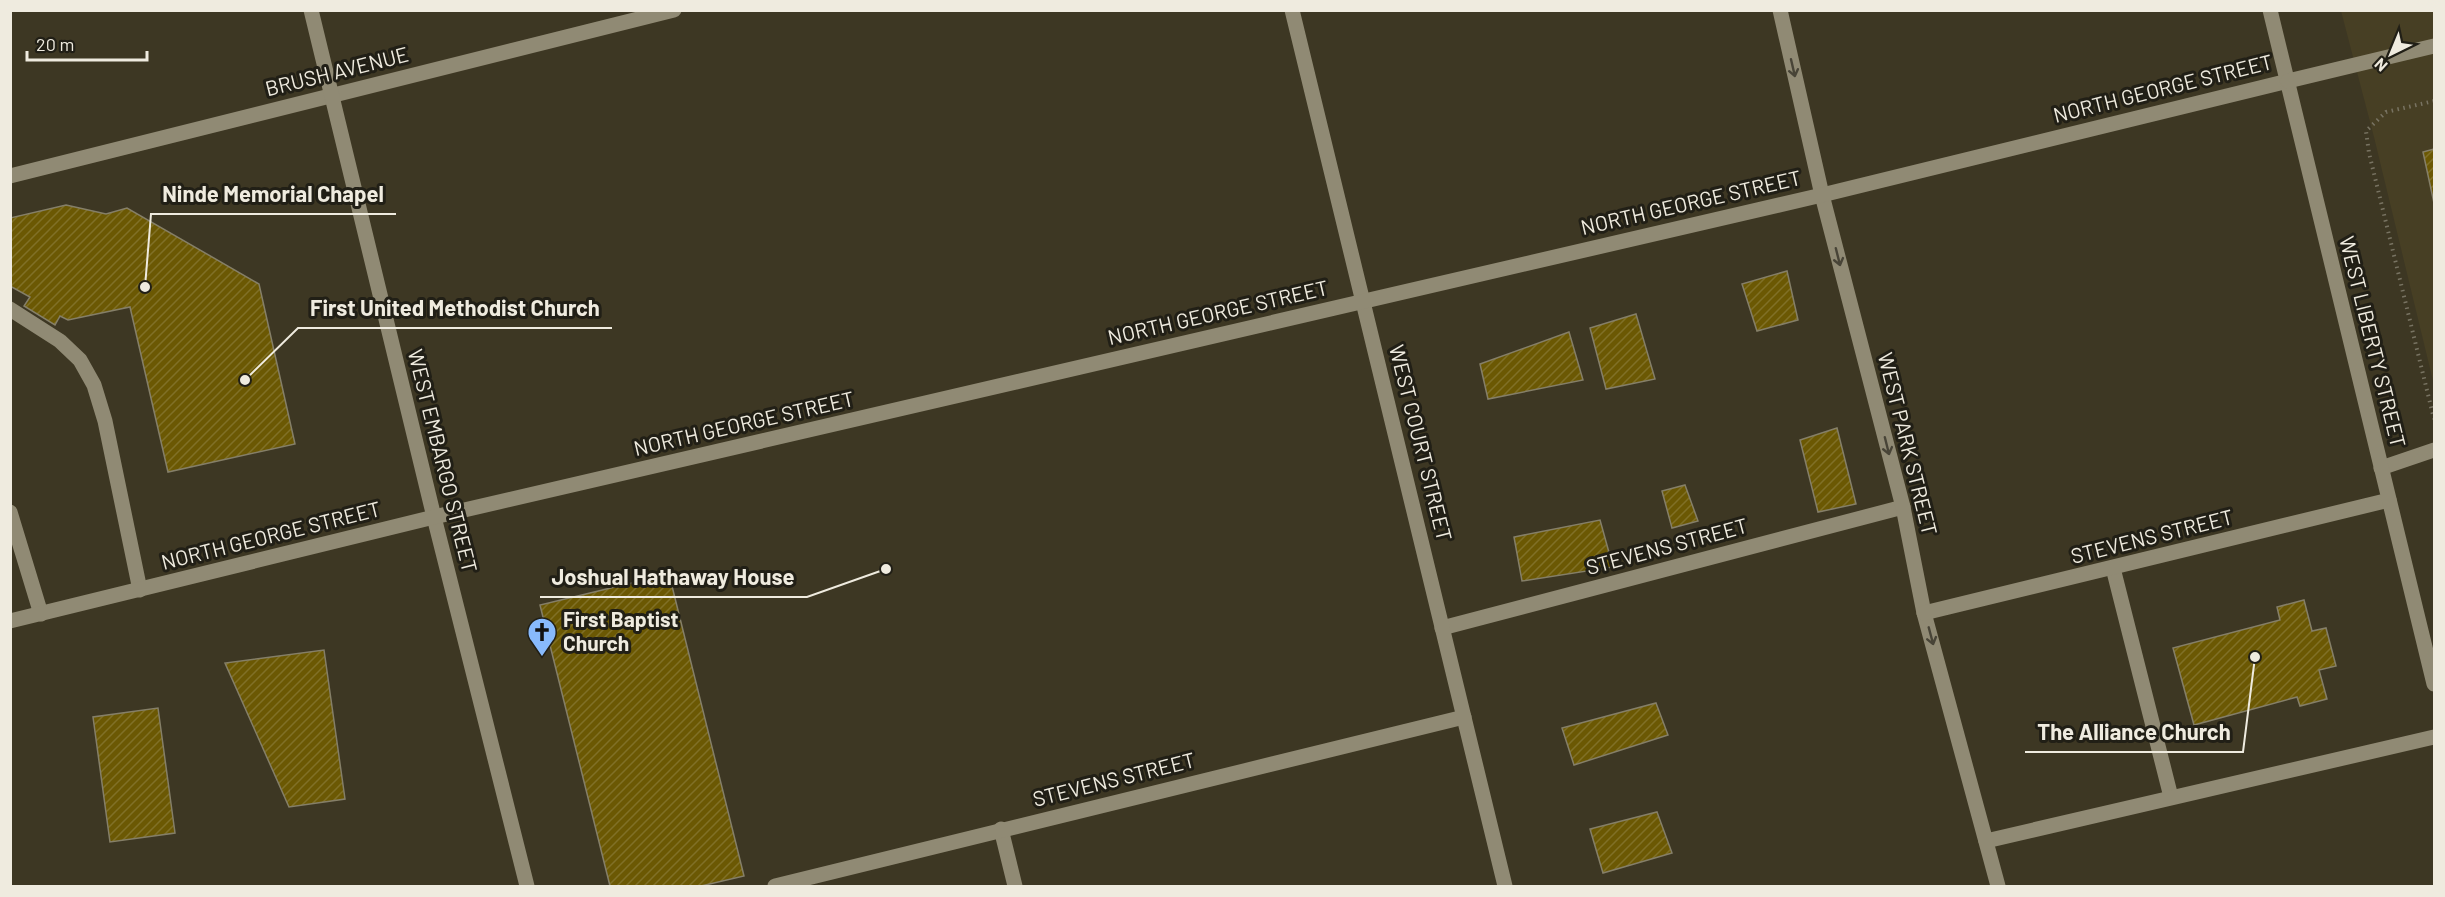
<svg xmlns="http://www.w3.org/2000/svg" width="2445" height="897" viewBox="0 0 2445 897" font-family="Barlow,sans-serif">
	<style>
		.built { fill: #473f24 }
		.building { fill: url(#building-hatch); stroke: #857f68; stroke-width: 1.5 }
		.lines { fill: none; stroke-linecap: round; stroke-linejoin: round }
		.path { stroke: #787362; stroke-width: 4; stroke-dasharray: 1.5 4.5; stroke-linecap: butt }
		.service { stroke: #908a74; stroke-width: 15 }
		.minor { stroke: #908a74; stroke-width: 15 }
		.tertiary { stroke: #908a74; stroke-width: 15 }
		.secondary { stroke: #908a74; stroke-width: 15 }
		.oneway { stroke: #484437 }
		.labels { text-anchor: middle; stroke-width: 6; stroke-linejoin: round; paint-order: stroke }
		.street-label { font-size: 21px; fill: #efebdf; stroke: #211f16 }
		.poi-label { font-size: 21px; font-weight: bold; fill: #efebdf; stroke: #211f16; text-anchor: start }
		.leader { fill: none; stroke: #efebdf; stroke-width: 2 }
		.callout-dot { fill: #efebdf; stroke: #211f16; stroke-width: 2 }
		.callout-label { font-size: 22px; text-anchor: middle; font-weight: bold; fill: #efebdf; stroke: #211f16; stroke-width: 6; stroke-linejoin: round; paint-order: stroke }
	</style>
	<defs>
		<pattern id="building-hatch" width="6" height="6" patternUnits="userSpaceOnUse" patternTransform="scale(1.5)"><rect width="6" height="6" fill="#6b5803"/><path d="M-1 1l2-2M0 6l6-6M5 7l2-2" fill="none" stroke="#807027"/></pattern>
	</defs>
	<rect width="100%" height="100%" fill="#3d3723"/>
	<!-- built -->
	<polygon class="built" points="2341,11 2434,11 2434,385 2374,137"/>
	<!-- building -->
	<g class="building">
		<polygon points="2434,149 2434,203 2423,152"/>
		<polygon points="66,205 106,214 127,208 259,284 295,444 168,472 130,307 68,320 60,316 55,325 24,306 30,297 10,286 10,218"/>
		<polygon points="1787,271 1798,320 1757,331 1742,284"/>
		<polygon points="1636,314 1655,379 1606,389 1590,328"/>
		<polygon points="1569,332 1583,380 1488,399 1480,364"/>
		<polygon points="1837,428 1856,504 1818,512 1800,440"/>
		<polygon points="1685,485 1698,521 1672,528 1662,491"/>
		<polygon points="1600,520 1613,567 1522,581 1514,537"/>
		<polygon points="669,574 744,876 701,886 610,886 540,605"/>
		<polygon points="2304,600 2312,631 2326,628 2336,666 2319,670 2327,699 2300,706 2297,697 2194,725 2173,648 2280,620 2277,607"/>
		<polygon points="324,650 345,799 289,807 225,663"/>
		<polygon points="1656,703 1668,735 1574,765 1562,728"/>
		<polygon points="158,708 175,833 110,842 93,717"/>
		<polygon points="1657,812 1672,853 1603,873 1590,829"/>
	</g>
	<g class="lines">
		<!-- path -->
		<polyline class="path" points="2434,101 2386,112 2366,131 2369,153 2434,419"/>
		<!-- service -->
		<g class="service">
			<polyline points="10,176 674,10"/>
			<polyline points="10,309 60,341 80,360 94,385 105,421 140,590"/>
			<polyline points="2381,468 2434,450"/>
			<polyline points="10,512 41,614"/>
			<polyline points="2113,568 2171,797"/>
			<polyline points="1442,628 1903,507"/>
			<polyline points="1001,829 1015,886"/>
			<polyline points="1986,841 2434,737"/>
			<polyline points="775,886 1464,717"/>
		</g>
		<!-- minor -->
		<g class="minor">
			<polyline points="1780,10 1822,195 1903,507 1924,613 1998,886"/>
			<polyline points="1924,613 2389,500"/>
		</g>
		<!-- tertiary -->
		<g class="tertiary">
			<polyline points="311,10 434,517 527,886"/>
			<polyline points="1292,10 1505,886"/>
			<polyline points="10,621 434,517 1822,195 2288,81"/>
		</g>
		<!-- secondary -->
		<g class="secondary">
			<polyline points="2270,10 2434,684"/>
			<polyline points="2288,81 2434,46"/>
		</g>
	</g>
	<!-- one-way arrows -->
	<defs><path id="oneway-shaft" d="M-6 0H5M1.5-3L5.5 0L1.5 3" fill="none" stroke-width="1.6" stroke-linecap="round" stroke-linejoin="round" transform="scale(1.5)"/></defs>
	<g class="oneway">
		<use href="#oneway-shaft" transform="translate(1793 68) rotate(77)"/>
		<use href="#oneway-shaft" transform="translate(1838 257) rotate(76)"/>
		<use href="#oneway-shaft" transform="translate(1887 446) rotate(76)"/>
		<use href="#oneway-shaft" transform="translate(1931 636) rotate(75)"/>
	</g>
	<!-- icons -->
	<defs>
		<g id="church-pin" transform="scale(1.5)"><path d="M0 17L-7.5 6A9.5 9.5 0 1 1 7.5 6Z" fill="#88bafc" stroke="#211f16"/><path d="M-1.2-6h2.4v3.5h3.3v2.4h-3.3V6h-2.4V-.1h-3.3v-2.4h3.3Z" fill="#111"/></g>
	</defs>
	<g fill-rule="evenodd">
		<use href="#church-pin" x="542" y="632"/>
	</g>
	<g class="labels">
		<!-- street labels -->
		<g class="street-label">
			<text transform="translate(337 72) rotate(-14)" y="7">BRUSH AVENUE</text>
			<text transform="translate(2163 89) rotate(-14)" y="7">NORTH GEORGE STREET</text>
			<text transform="translate(1691 203) rotate(-13)" y="7">NORTH GEORGE STREET</text>
			<text transform="translate(1218 313) rotate(-13)" y="7">NORTH GEORGE STREET</text>
			<text transform="translate(2372 342) rotate(76)" y="7">WEST LIBERTY STREET</text>
			<text transform="translate(744 424) rotate(-13)" y="7">NORTH GEORGE STREET</text>
			<text transform="translate(1420 443) rotate(76)" y="7">WEST COURT STREET</text>
			<text transform="translate(1907 444) rotate(76)" y="7">WEST PARK STREET</text>
			<text transform="translate(442 461) rotate(76)" y="7">WEST EMBARGO STREET</text>
			<text transform="translate(271 536) rotate(-14)" y="7">NORTH GEORGE STREET</text>
			<text transform="translate(2152 537) rotate(-14)" y="7">STEVENS STREET</text>
			<text transform="translate(1667 547) rotate(-15)" y="7">STEVENS STREET</text>
			<text transform="translate(1114 780) rotate(-14)" y="7">STEVENS STREET</text>
		</g>
		<!-- poi labels -->
		<g class="poi-label">
			<text x="563" y="627">First Baptist<tspan x="563" dy="24">Church</tspan></text>
		</g>
	</g>
	<!-- callouts -->
	<path class="leader" d="M145 287L151 214H396M245 380L298 328H612M886 569L807 597H540M2255 657L2243 752H2025"/>
	<g class="callout-dot">
		<circle cx="145" cy="287" r="6"/>
		<circle cx="245" cy="380" r="6"/>
		<circle cx="886" cy="569" r="6"/>
		<circle cx="2255" cy="657" r="6"/>
	</g>
	<g class="callout-label">
		<text x="273" y="202">Ninde Memorial Chapel</text>
		<text x="455" y="316">First United Methodist Church</text>
		<text x="673" y="585">Joshual Hathaway House</text>
		<text x="2134" y="740">The Alliance Church</text>
	</g>
	<!-- border -->
	<rect width="2445" height="897" fill="none" stroke="#efebdf" stroke-width="24"/>
	<!-- north arrow -->
	<g transform="translate(2391 54) rotate(223)" stroke="#211f16" stroke-width="4.5" paint-order="stroke">
	<path d="M0-4.5L10 22L0 15L-10 22Z" fill="#efebdf"/>
	<text y="-9" font-size="16" font-weight="bold" text-anchor="middle" fill="#efebdf">N</text>
	</g>
	<!-- scale -->
	<path d="M27 51v9h120v-9" fill="none" stroke="#efebdf" stroke-width="3"/>
	<text x="36" y="51" font-size="18" fill="#efebdf" stroke="#211f16" stroke-width="4.5" paint-order="stroke">20 m</text>
</svg>
